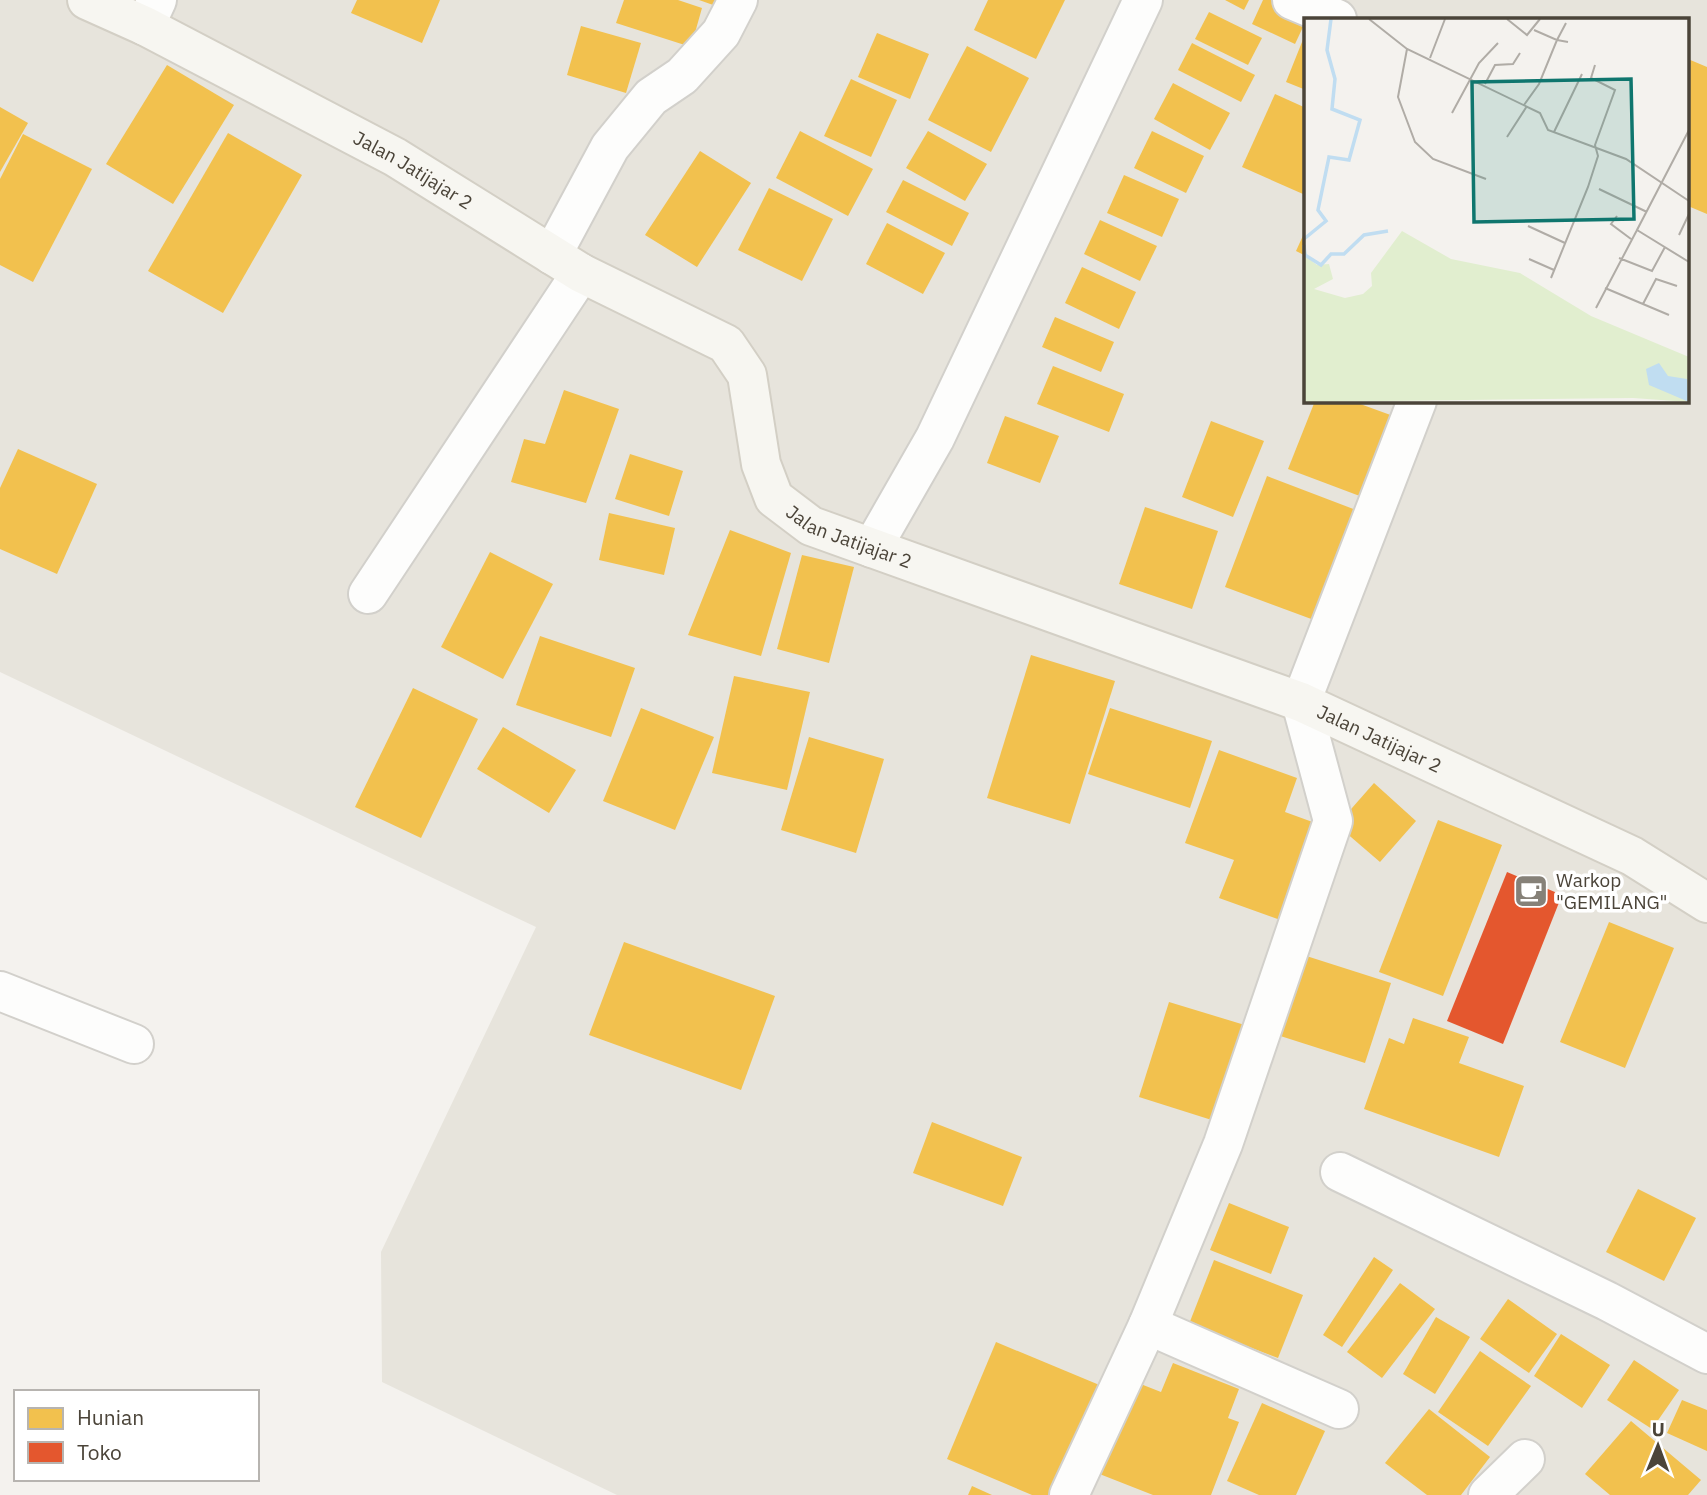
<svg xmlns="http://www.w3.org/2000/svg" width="1707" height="1495" viewBox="0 0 1707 1495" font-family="'IBM Plex Sans',sans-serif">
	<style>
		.residential { fill: #e7e4dc; fill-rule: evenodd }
		.homes { fill: #f2c14e }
		.shops { fill: #e4572e }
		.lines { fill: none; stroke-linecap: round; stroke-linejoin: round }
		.street-casing { stroke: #d2d0cb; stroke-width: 42 }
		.secondary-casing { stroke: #d3cfc5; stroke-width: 42 }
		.street { stroke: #fdfdfc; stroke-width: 38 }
		.secondary { stroke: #f7f6f1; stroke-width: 38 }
		.labels { text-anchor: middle; stroke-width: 7; stroke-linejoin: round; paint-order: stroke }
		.street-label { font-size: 19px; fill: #4b4439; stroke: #fff }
		.poi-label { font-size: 19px; fill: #4b4439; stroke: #fff; text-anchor: start }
		.inset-river { fill: none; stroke: #c0ddf1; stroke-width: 3.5 }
		.inset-road { fill: none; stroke: #b0aca6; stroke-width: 2 }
		.view { fill: #0f766e; fill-opacity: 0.15; stroke: #0f766e; stroke-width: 3.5 }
		.inset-edge { fill: none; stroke: #4b4439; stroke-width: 3.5 }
	</style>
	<rect width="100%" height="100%" fill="#f4f2ee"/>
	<!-- residential -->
	<path class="residential" d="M0,0H1707V1495H617L382,1382L381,1252L536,927L0,672ZM1306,19H1688V401H1306Z"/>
	<!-- homes -->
	<g class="homes">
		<polygon points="357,0 440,0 422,43 351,13"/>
		<polygon points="624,0 678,0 702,8 691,47 616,23"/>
		<polygon points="699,0 718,0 716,6"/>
		<polygon points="988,0 1065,0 1036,59 974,30"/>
		<polygon points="1225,0 1249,0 1244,10"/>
		<polygon points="1263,0 1284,0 1310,12 1295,44 1252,24"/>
		<polygon points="1209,12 1262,38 1248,65 1195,39"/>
		<polygon points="581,26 641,43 626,93 567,75"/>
		<polygon points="1306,32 1306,90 1286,82"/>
		<polygon points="877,33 929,54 910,99 858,77"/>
		<polygon points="1192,43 1255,75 1241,102 1178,70"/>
		<polygon points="967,46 1029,78 991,152 928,120"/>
		<polygon points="1688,59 1707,67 1707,214 1688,206"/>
		<polygon points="167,65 234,105 173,204 106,164"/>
		<polygon points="851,79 897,100 871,157 824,136"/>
		<polygon points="1173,83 1230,113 1210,150 1154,119"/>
		<polygon points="1275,94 1306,108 1306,186 1303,194 1242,167"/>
		<polygon points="0,107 28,123 0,172"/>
		<polygon points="800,131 873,169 848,216 776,178"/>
		<polygon points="928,131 987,164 965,201 906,168"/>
		<polygon points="1152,131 1204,156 1186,193 1134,168"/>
		<polygon points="228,133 302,175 223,313 148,271"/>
		<polygon points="23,134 92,169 33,282 0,265 0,179"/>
		<polygon points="700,151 751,183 697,267 645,235"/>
		<polygon points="1124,175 1179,199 1162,237 1107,213"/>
		<polygon points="903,180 969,213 952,246 886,212"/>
		<polygon points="769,188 833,219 802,281 738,250"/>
		<polygon points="1100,220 1157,246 1140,281 1084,254"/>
		<polygon points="887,223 945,253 923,294 866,264"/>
		<polygon points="1306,229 1306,256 1296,251"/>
		<polygon points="1082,267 1136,292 1119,329 1065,303"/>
		<polygon points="1055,317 1114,342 1101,372 1042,347"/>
		<polygon points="1053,366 1124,394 1109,432 1037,404"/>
		<polygon points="564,390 619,409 586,503 511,482 524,439 545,444"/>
		<polygon points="1315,401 1352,401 1396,417 1365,498 1288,469"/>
		<polygon points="1005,416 1059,436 1040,483 987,463"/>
		<polygon points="1211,421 1264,441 1233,517 1182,497"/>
		<polygon points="18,449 97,484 57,574 0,549 0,488"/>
		<polygon points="630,454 683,471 669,516 615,499"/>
		<polygon points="1267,476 1356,510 1314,620 1225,587"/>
		<polygon points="1145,507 1218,531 1192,609 1119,584"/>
		<polygon points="609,513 675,528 664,575 599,560"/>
		<polygon points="730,530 791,553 761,656 688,635"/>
		<polygon points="490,552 553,584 503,679 441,647"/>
		<polygon points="802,555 854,567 829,663 777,649"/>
		<polygon points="540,636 635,668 611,737 516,705"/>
		<polygon points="1031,655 1115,681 1070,824 987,798"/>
		<polygon points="734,676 810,692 787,790 712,773"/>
		<polygon points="413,688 478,719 421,838 355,807"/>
		<polygon points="641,708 714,737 675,830 603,801"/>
		<polygon points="1110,708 1212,741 1190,808 1088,774"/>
		<polygon points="503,727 576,770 549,813 477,769"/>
		<polygon points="809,737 884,759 856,853 781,830"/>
		<polygon points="1219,750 1297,778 1285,812 1329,828 1294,925 1219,898 1234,860 1185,843"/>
		<polygon points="1374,783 1416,821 1380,862 1337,825"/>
		<polygon points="1438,820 1502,845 1443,996 1379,972"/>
		<polygon points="1609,922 1674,948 1625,1068 1560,1042"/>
		<polygon points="624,942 775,996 741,1090 589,1035"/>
		<polygon points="1297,953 1391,983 1365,1063 1271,1033"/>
		<polygon points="1169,1002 1248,1026 1218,1122 1139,1097"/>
		<polygon points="1413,1018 1469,1037 1459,1063 1524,1086 1499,1157 1364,1109 1389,1038 1404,1044"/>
		<polygon points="932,1122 1022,1157 1003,1206 913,1173"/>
		<polygon points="1638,1189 1696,1218 1664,1281 1606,1252"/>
		<polygon points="1229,1203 1289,1227 1271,1274 1210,1250"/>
		<polygon points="1374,1257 1393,1270 1342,1347 1323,1335"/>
		<polygon points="1214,1260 1303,1295 1278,1358 1189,1324"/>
		<polygon points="1400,1283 1435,1309 1382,1378 1347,1352"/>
		<polygon points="1508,1299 1557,1334 1529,1373 1480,1339"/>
		<polygon points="1436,1317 1470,1337 1435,1394 1403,1374"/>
		<polygon points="1561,1334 1610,1365 1582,1408 1534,1376"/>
		<polygon points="996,1342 1109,1389 1064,1495 1032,1495 947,1459"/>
		<polygon points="1480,1351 1531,1386 1488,1446 1438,1412"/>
		<polygon points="1634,1360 1679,1390 1652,1429 1607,1400"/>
		<polygon points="1173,1363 1239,1389 1228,1418 1239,1422 1211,1495 1153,1495 1097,1473 1133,1381 1161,1392"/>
		<polygon points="1682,1400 1707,1410 1707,1451 1667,1433"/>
		<polygon points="1262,1403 1325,1431 1296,1495 1259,1495 1227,1481"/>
		<polygon points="1429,1409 1490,1457 1461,1495 1427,1495 1385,1463"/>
		<polygon points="1631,1421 1701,1480 1688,1495 1610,1495 1585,1474"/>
		<polygon points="972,1486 992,1495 968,1495"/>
	</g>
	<!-- shops -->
	<polygon class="shops" points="1507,872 1562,895 1503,1044 1447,1021"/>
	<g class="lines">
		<!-- street casing -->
		<g class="street-casing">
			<g id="street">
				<polyline points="1292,0 1337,19"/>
				<polyline points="145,26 157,0"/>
				<polyline points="552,255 610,147 651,97 682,76 721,33 738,0"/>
				<polyline points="872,548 935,438 1143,0"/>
				<polyline points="368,594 581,273"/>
				<polyline points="0,991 134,1044"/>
				<polyline points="1340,1172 1607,1301 1707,1354"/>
				<polyline points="1148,1325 1339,1409"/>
				<polyline points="1069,1495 1148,1325 1223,1144 1333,821 1301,702 1417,401"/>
				<polyline points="1488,1495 1525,1459"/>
			</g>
		</g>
		<!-- secondary casing -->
		<g class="secondary-casing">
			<g id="secondary">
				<path id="s1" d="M87,0L145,26L395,157L581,273L726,344L747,375L761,464L774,498L811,526L1301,702L1632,856L1707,903"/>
			</g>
		</g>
		<!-- street -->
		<use href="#street" class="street"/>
		<!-- secondary -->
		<use href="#secondary" class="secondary"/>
	</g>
	<!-- icons -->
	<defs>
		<g id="cafe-square" transform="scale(1.75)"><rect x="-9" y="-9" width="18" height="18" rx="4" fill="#868178" stroke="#fff"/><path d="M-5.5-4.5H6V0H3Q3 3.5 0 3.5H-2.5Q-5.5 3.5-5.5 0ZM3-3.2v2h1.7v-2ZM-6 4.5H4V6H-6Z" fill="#fff"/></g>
	</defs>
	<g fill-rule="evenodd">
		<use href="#cafe-square" x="1531" y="891"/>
	</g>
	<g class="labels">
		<!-- street labels -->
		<g class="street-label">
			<text dy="7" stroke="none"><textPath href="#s1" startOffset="368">Jalan Jatijajar 2</textPath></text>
			<text dy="7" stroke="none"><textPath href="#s1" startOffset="976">Jalan Jatijajar 2</textPath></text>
			<text dy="7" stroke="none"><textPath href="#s1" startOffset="1544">Jalan Jatijajar 2</textPath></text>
		</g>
		<!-- poi labels -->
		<g class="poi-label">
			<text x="1556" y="887">Warkop<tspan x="1556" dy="22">"GEMILANG"</tspan></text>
		</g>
	</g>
	<!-- overview -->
	<g transform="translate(1304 18)">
		<rect width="385" height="385" fill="#f4f2ee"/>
		<path d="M98,213L147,241L216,255L287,298L385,339V384L329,380L0,384V226L4,240L13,247L25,246L29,261L10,271L41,280L59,276L68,268L67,255Z" fill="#e1eecf"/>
		<path d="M355,345L364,358L383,361L385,384L345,367L342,351Z" fill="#c0ddf1"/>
		<path class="inset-river" d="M0,221L22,203L14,192L25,139L45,142L56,102L28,91L31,61L23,32L27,1M0,227L1,237L17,247L27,236H40L60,217L84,213"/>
		<path class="inset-road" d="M65,1L103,31L236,95L244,112L322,141L385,183M203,1L223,17L236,1M262,5L253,22L264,24M103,31L94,79L111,124L129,141L182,161M126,40L141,1M181,66L191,47L209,46L216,35M220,87L235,66L253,22L230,12M148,95L175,45L194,25M385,112L333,212L385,244M250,114L278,56M203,119L223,88M295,171L343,194M313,198L307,206L327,221M224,208L261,225M375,217L385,196M315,240L348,253L361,229M225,241L250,252M247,260L284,169L294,138L291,127L311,72L287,60L291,47M301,270L365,297M339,286L352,261L373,268M292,290L333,212"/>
		<path class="view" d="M327,61L330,201L170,204L168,64Z"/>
		<rect width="385" height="385" class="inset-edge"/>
	</g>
	<!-- legend -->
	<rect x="14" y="1390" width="245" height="91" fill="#ffffff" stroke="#b7b4b0" stroke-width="2"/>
	<rect x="28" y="1408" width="35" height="21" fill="#f2c14e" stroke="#b7b4b0" stroke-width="2"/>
	<text x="77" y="1425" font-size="21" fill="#4b4439">Hunian</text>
	<rect x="28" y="1442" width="35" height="21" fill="#e4572e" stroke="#b7b4b0" stroke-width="2"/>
	<text x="77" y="1460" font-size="21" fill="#4b4439">Toko</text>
	<!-- north arrow -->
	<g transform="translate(1658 1446) rotate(1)" stroke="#ffffff" stroke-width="5" paint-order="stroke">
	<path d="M0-5L12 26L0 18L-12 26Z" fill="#4b4439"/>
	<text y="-10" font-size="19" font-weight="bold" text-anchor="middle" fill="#4b4439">U</text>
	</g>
</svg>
